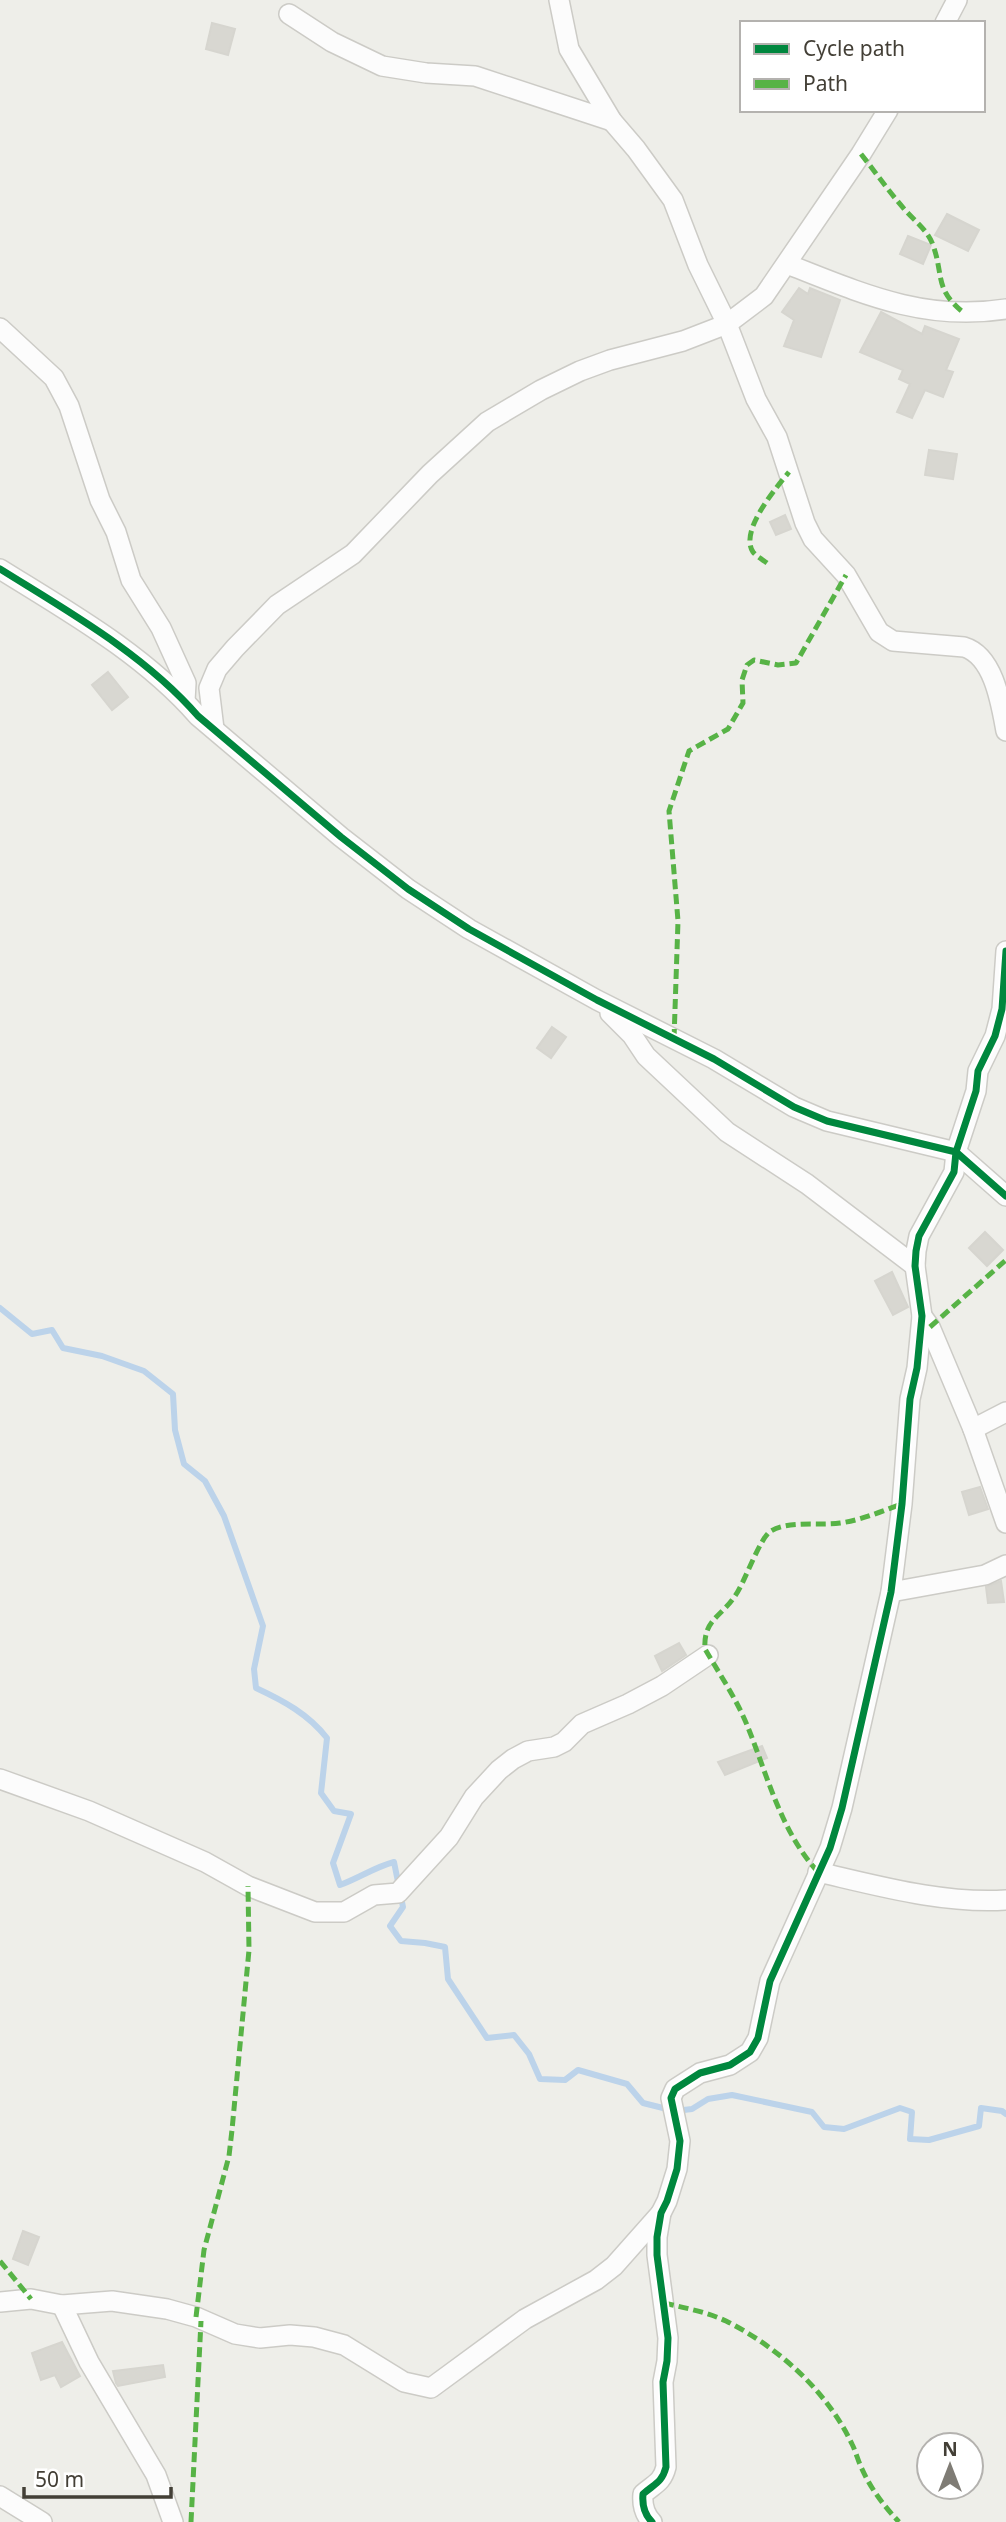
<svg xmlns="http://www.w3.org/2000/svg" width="1006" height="2522" viewBox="0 0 1006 2522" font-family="'Noto Sans',sans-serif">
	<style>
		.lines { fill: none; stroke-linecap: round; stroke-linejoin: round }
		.stream { stroke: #bcd3ea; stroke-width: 6 }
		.building { fill: #d8d7d1; stroke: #d6d5cf; stroke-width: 2 }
		.street-casing { stroke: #cccbc6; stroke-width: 22 }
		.street { stroke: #fcfcfc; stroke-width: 19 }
		.quiet { stroke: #57b346; stroke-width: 5; stroke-dasharray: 10 5; stroke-linecap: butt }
		.cycleway-casing { stroke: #fff; stroke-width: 11 }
		.cycleway { stroke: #00873e; stroke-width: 7 }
	</style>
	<rect width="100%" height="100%" fill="#eeeee9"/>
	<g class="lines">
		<!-- stream -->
		<path class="stream" d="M0,1308L32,1334L52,1330L63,1348L102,1356L144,1371L173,1394L175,1430L184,1464L205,1481L224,1516L263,1626L254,1669L256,1688C284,1701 308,1714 327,1738L321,1793L334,1811L351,1814L333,1863L340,1885C359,1878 375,1867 394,1862L403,1907L390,1926L401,1941L425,1943L445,1947L448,1979L487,2038L514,2035L529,2054L540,2079L565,2080L578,2070L627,2084L643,2103L675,2111L692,2109L708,2099L732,2095L812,2112L824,2127L844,2129L900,2108L912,2112L910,2139L929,2140L979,2126L981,2108L1002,2111L1006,2114"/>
	</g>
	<!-- building -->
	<g class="building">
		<polygon points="212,23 235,29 228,55 206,49"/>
		<polygon points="947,214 979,230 968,251 935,235"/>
		<polygon points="908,236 931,245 923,264 900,254"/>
		<polygon points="799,288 808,294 810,288 840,300 821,357 784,346 794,320 782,312"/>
		<polygon points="881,312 922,334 925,326 959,339 946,370 953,372 943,397 925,390 912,418 897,412 910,384 899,379 903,370 860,352"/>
		<polygon points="929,450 957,454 953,479 925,475"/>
		<polygon points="785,515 791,529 776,535 770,522"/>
		<polygon points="108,672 128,697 112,710 92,685"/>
		<polygon points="552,1027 566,1037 551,1058 537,1048"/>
		<polygon points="985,1232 1003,1250 987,1266 969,1248"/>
		<polygon points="892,1272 908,1307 893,1315 875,1281"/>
		<polygon points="980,1487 988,1509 969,1515 962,1492"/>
		<polygon points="1001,1581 1004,1602 988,1603 986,1587"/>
		<polygon points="679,1643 686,1655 662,1671 655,1656"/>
		<polygon points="762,1746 767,1758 725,1775 718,1762"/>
		<polygon points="23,2231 39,2237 28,2265 13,2259"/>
		<polygon points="62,2342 80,2376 61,2387 55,2375 41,2380 32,2353"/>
		<polygon points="163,2365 165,2377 118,2386 116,2383 113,2371"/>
	</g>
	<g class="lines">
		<!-- street casing -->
		<g class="street-casing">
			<g id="street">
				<path d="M559,0L569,49L612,121L636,149L673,200L698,265L727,324L756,399L777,437L805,523L813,539L846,575L879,632L893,641L964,647C994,656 1001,704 1006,731"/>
				<polyline points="289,14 332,42 382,66 426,73 475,76 612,121"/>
				<polyline points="945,23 957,0"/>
				<path d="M787,264C861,293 924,322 1006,309"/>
				<polyline points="0,328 54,378 69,406 100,500 116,532 131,580 161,628 186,683 185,701"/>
				<path d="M0,569C69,612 144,654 198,716L341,837L408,889L469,929L597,1000L714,1059L794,1107L827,1121L956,1152L1006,1196"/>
				<polyline points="214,729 209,688 217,669 235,648 277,605 353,554 430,474 487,422 541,390 580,371 610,360 683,341 727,324 764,296 861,154 888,110"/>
				<polyline points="610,1013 632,1035 646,1056 727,1132 807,1184 915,1266"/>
				<polyline points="922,1316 930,1327 973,1429 1006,1523"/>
				<polyline points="973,1429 1006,1412"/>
				<polyline points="891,1592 985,1575 1006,1565"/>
				<polyline points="0,1779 89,1811 205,1862 248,1886 315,1912 344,1912 374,1895 398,1893 449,1837 474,1797 499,1770 513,1759 528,1751 554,1747 564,1742 582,1724 628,1704 662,1686 708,1655"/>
				<path d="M818,1872C879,1886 943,1904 1006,1900"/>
				<polyline points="0,2302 31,2299 62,2305 112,2301 167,2309 196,2317 235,2334 260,2338 290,2335 314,2337 344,2345 404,2382 431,2388 525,2319 596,2280 614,2266 661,2213"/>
				<polyline points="62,2305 89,2362 156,2475 173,2522"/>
				<polyline points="0,2496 42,2522"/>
				<path d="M652,2522C644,2514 642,2505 643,2494C654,2484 662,2483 666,2467L663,2382L667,2361L668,2338L657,2255V2237L661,2213L667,2201L677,2169L680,2141L671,2098L675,2089L700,2073L730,2065L750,2052L758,2038L770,1981L830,1848L842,1808L891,1592L902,1504L910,1399L917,1368L922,1316L915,1266L916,1251L919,1236L954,1172L956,1152L976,1091L978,1071L995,1036L1002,1009L1006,951"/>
			</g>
		</g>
		<!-- street -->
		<use href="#street" class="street"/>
		<!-- quiet -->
		<g class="quiet">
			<path d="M861,154C876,173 890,193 906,211C916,222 928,231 933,245C944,276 934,289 964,313"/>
			<path d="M767,563C763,560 756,556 753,552C739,531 776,488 789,472"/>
			<polyline points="674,1039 678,921 669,811 689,751 728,729 743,703 742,680 747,665 754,660 778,665 796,663 846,575"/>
			<polyline points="930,1327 1006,1260"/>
			<path d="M818,1872C782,1833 768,1778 749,1730C738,1701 720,1675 705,1649C703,1620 721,1617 735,1596C745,1582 760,1537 771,1531C789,1520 821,1526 840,1523C862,1520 882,1511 902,1504"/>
			<polyline points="0,2261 31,2299"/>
			<path d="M664,2303C685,2308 707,2312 726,2321C778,2347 827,2391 852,2444C856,2452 858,2461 862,2469C871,2489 884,2506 899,2522"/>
			<polyline points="196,2317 204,2250 229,2156 232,2130 249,1950 248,1886"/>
			<polyline points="191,2522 201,2321"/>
		</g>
		<!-- cycleway casing -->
		<g class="cycleway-casing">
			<g id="cycleway">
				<path d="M0,569C69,612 144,654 198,716L341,837L408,889L469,929L597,1000L714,1059L794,1107L827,1121L956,1152L1006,1196"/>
				<path d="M652,2522C644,2514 642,2505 643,2494C654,2484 662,2483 666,2467L663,2382L667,2361L668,2338L657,2255V2237L661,2213L667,2201L677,2169L680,2141L671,2098L675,2089L700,2073L730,2065L750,2052L758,2038L770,1981L830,1848L842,1808L891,1592L902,1504L910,1399L917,1368L922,1316L915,1266L916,1251L919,1236L954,1172L956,1152L976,1091L978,1071L995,1036L1002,1009L1006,951"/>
			</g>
		</g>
		<!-- cycleway -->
		<use href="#cycleway" class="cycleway"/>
	</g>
	<!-- legend -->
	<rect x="740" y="21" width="245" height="91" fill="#ffffff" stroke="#b4b2af" stroke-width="2"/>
	<rect x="754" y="44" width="35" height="10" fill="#00873e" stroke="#b4b2af" stroke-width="2"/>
	<text x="803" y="56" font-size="21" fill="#433f36">Cycle path</text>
	<rect x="754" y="79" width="35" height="10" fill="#57b346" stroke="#b4b2af" stroke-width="2"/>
	<text x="803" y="91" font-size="21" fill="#433f36">Path</text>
	<!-- north arrow -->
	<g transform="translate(950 2466)"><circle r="33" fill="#ffffff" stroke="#b4b2af" stroke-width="2"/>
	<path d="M0-5L12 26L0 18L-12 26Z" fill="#7f7c75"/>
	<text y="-10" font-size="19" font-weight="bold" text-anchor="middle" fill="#433f36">N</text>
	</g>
	<!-- scale -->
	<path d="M24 2487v10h147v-10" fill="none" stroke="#433f36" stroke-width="3.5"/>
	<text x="35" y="2487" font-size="21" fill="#433f36" stroke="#ffffff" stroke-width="5" paint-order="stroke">50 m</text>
</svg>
